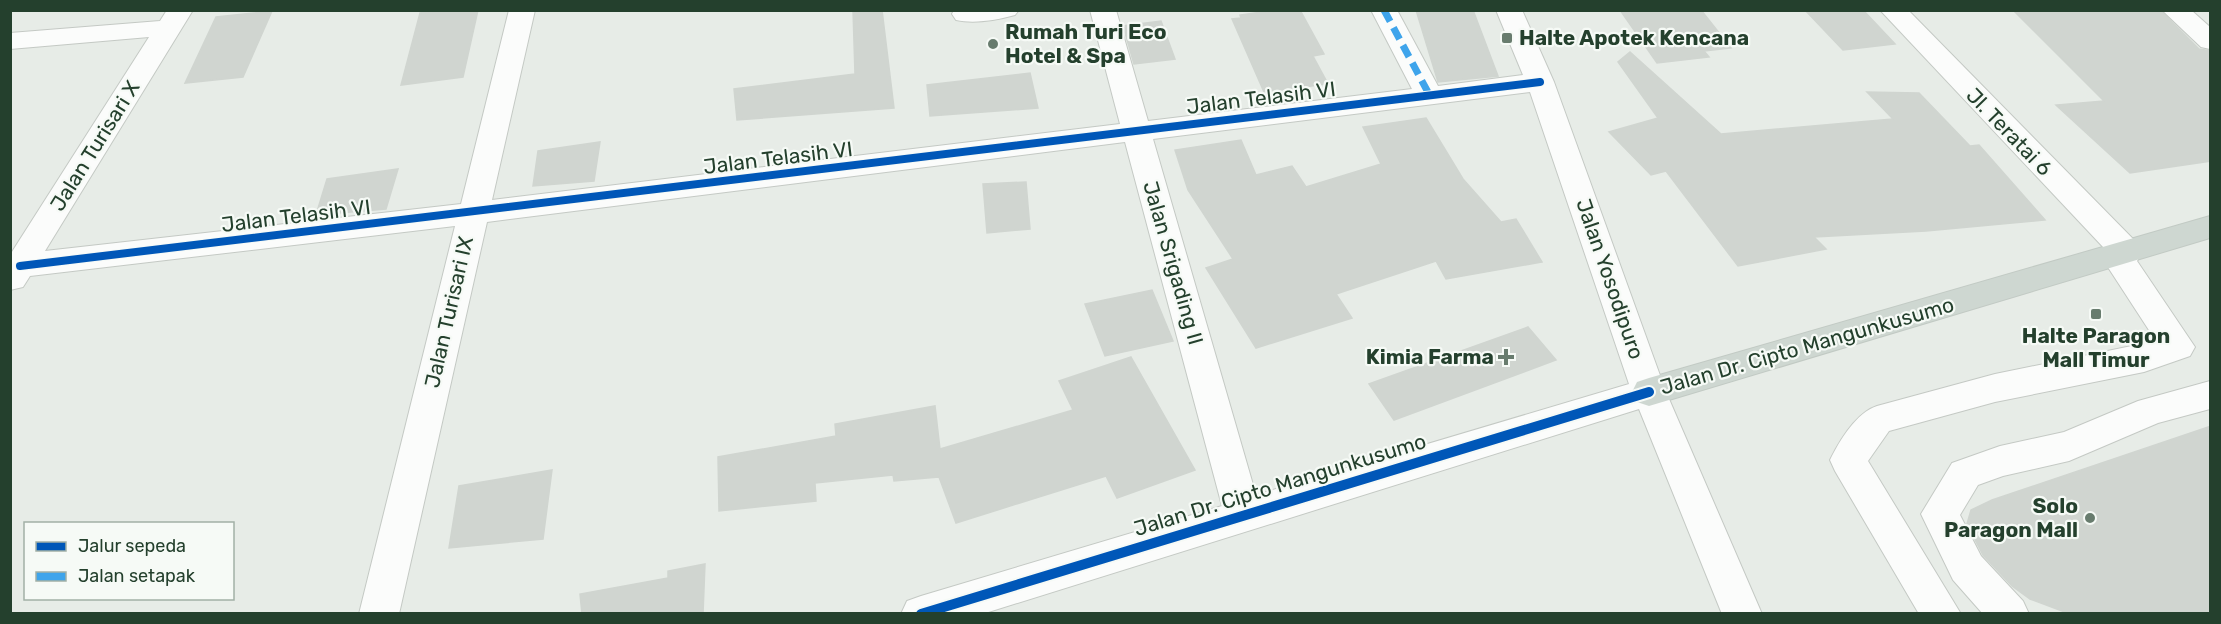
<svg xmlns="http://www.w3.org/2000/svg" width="2221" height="624" viewBox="0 0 2221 624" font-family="Rubik,sans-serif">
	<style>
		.building { fill: #d0d5d0; stroke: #d0d5d0; stroke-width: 1.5 }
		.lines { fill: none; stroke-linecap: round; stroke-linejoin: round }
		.minor-casing { stroke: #c4c9c4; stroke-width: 2 }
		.major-casing { stroke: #c2cac4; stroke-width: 2 }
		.minor { fill: #fbfcfb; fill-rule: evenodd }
		.major { fill: #ced7d1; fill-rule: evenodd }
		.quiet { stroke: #3ea4eb; stroke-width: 7; stroke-dasharray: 13 7; stroke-linecap: butt }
		.cycleway-far1-casing { stroke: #f6faf6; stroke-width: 10 }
		.cycleway-casing { stroke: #f6faf6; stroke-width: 14 }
		.cycleway-far1 { stroke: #0057b8; stroke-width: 8 }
		.cycleway { stroke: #0057b8; stroke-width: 10 }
		.poi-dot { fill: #687c6e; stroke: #f6faf6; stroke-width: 2 }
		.labels { text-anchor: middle; stroke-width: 4.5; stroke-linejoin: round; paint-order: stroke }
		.poi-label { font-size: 21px; font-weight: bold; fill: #24402d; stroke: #f6faf6; text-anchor: start }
		.street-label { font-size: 21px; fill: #24402d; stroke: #f6faf6 }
	</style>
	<rect width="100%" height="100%" fill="#e7ece7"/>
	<!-- building -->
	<g class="building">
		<polygon points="445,10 478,10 463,77 401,85 420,13"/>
		<polygon points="853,10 882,10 894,108 737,120 734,89 855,74"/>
		<polygon points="1275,10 1300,10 1324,54 1313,56 1328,84 1264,92 1232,19 1241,18 1240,15"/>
		<polygon points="1416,10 1473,10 1498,76 1438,82"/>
		<polygon points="1620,10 1701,10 1731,48 1704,51 1709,57 1657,63"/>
		<polygon points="1805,10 1863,10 1895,44 1843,50"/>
		<polygon points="2013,10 2160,10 2199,49 2211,51 2211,161 2130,173 2056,105 2104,101"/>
		<polygon points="272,11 243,77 185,83 216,17"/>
		<polygon points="1161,21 1175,59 1134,64 1123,26"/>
		<polygon points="1630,52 1721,134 1893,119 1867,92 1919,93 1970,146 1979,145 2045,220 1926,231 1814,237 1826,249 1738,266 1666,171 1651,175 1609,132 1658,118 1618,62"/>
		<polygon points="1030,73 1038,108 930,116 927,85"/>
		<polygon points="1426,118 1463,179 1501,222 1516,219 1542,262 1446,279 1436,261 1336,294 1352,318 1256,348 1206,268 1233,259 1188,190 1175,150 1241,140 1256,175 1292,166 1306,187 1381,164 1363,127"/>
		<polygon points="600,142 594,181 533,186 538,151"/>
		<polygon points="398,169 386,209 316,215 327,179"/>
		<polygon points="1026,182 1030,229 987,233 983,184"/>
		<polygon points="1152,290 1173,341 1105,356 1085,304"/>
		<polygon points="1528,327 1556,360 1394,420 1369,384"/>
		<polygon points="1131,357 1195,470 1117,498 1106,476 956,523 939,477 894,481 893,475 815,483 816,501 719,511 718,457 836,436 835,424 935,406 940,449 1073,410 1059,381"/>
		<polygon points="2211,426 2211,614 2070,614 2030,599 2012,586 1983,555 1967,524 1971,510 1992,500"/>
		<polygon points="552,470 543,539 449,548 459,486"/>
		<polygon points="705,564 703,614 582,614 580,594 668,578 668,571"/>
	</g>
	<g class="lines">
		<!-- minor casing -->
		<g class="minor-casing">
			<g id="minor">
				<path d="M167,10H193L45,251L461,204L509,10H535L492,200L1120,124L1090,10H1116L1148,121L1412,89L1371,10H1397L1438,86L1523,75L1496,10H1522L1554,82L1666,392L1762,614H1722L1639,409L982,614H901L907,601L921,596L1222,506L1125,142L487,222L399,614H359L455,226L30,276L23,287L10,290V255L149,37L10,49V33L160,21ZM1530,92L1629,384L1256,495L1153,139Z"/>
				<path d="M954,10H1019L1015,15C997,20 974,24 956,20L952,14Z"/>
				<path d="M1880,10H1908L2138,244L2143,252L2137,261L2195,347L2190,356L2144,372L1995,402L1889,431L1868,461L1961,614H1919L1835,471L1830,460C1840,440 1856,413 1877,406L1995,374L2156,341L2100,255L2104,248Z"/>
				<polygon points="2162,10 2191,10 2210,27 2210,49 2201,47"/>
				<polygon points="2210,381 2210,409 2158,423 2069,461 2003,476 1978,485 1960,515 1981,556 2023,601 2029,614 1983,614 1953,580 1921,514 1952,463 2000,446 2064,432 2138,401"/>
			</g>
		</g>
		<!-- major casing -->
		<g class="major-casing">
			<polygon id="major" points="2210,216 2210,238 1649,406 1637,402 1632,392 1637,382 1649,378"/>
		</g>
		<!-- minor -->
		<use href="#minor" class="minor"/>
		<!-- major -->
		<use href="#major" class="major"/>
		<!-- quiet -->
		<polyline class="quiet" points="1384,10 1430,96"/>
		<!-- cycleway-far1 casing -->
		<g class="cycleway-far1-casing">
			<polyline id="cycleway-far1" points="20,266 1540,82"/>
		</g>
		<!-- cycleway casing -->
		<g class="cycleway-casing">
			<polyline id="cycleway" points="921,614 1649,392"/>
		</g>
		<!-- cycleway-far1 -->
		<use href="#cycleway-far1" class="cycleway-far1"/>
		<!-- cycleway -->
		<use href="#cycleway" class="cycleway"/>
	</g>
	<!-- markers -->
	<g class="poi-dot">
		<rect x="1501" y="32" width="12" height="12" rx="3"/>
		<circle cx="993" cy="44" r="6"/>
		<rect x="2090" y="308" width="12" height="12" rx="3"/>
		<path d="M1503 348h6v6h6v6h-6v6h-6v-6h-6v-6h6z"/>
		<circle cx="2090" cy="518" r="6"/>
	</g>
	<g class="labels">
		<!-- poi labels -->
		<g class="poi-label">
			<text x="1005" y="39">Rumah Turi Eco<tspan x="1005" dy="24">Hotel &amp; Spa</tspan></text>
			<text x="1519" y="45">Halte Apotek Kencana</text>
			<text x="2096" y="343" text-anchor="middle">Halte Paragon<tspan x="2096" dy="24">Mall Timur</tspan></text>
			<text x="1494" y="364" text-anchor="end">Kimia Farma</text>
			<text x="2078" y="513" text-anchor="end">Solo<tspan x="2078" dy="24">Paragon Mall</tspan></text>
		</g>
		<!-- street labels -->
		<g class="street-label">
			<text transform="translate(1261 98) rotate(-7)" y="7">Jalan Telasih VI</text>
			<text transform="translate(2009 132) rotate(46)" y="7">Jl. Teratai 6</text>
			<text transform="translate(95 146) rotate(-58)" y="7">Jalan Turisari X</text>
			<text transform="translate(778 158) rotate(-7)" y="7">Jalan Telasih VI</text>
			<text transform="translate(296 216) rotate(-7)" y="7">Jalan Telasih VI</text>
			<text transform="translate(1173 263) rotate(74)" y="7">Jalan Srigading II</text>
			<text transform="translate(1610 279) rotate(71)" y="7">Jalan Yosodipuro</text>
			<text transform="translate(449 312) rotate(-77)" y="7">Jalan Turisari IX</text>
			<text transform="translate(1807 346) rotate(-16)" y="7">Jalan Dr. Cipto Mangunkusumo</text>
			<text transform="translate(1280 485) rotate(-17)" y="7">Jalan Dr. Cipto Mangunkusumo</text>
		</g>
	</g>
	<!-- border -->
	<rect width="2221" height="624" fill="none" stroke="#24402d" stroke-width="24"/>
	<!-- legend -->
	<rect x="24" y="522" width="210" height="78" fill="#f6faf6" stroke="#a2b0a6" stroke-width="1.5"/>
	<rect x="36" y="542" width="30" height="9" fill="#0057b8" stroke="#a2b0a6" stroke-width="1.5"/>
	<text x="78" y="552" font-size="18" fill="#24402d">Jalur sepeda</text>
	<rect x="36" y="572" width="30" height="9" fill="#3ea4eb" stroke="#a2b0a6" stroke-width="1.5"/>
	<text x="78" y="582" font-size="18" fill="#24402d">Jalan setapak</text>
</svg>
